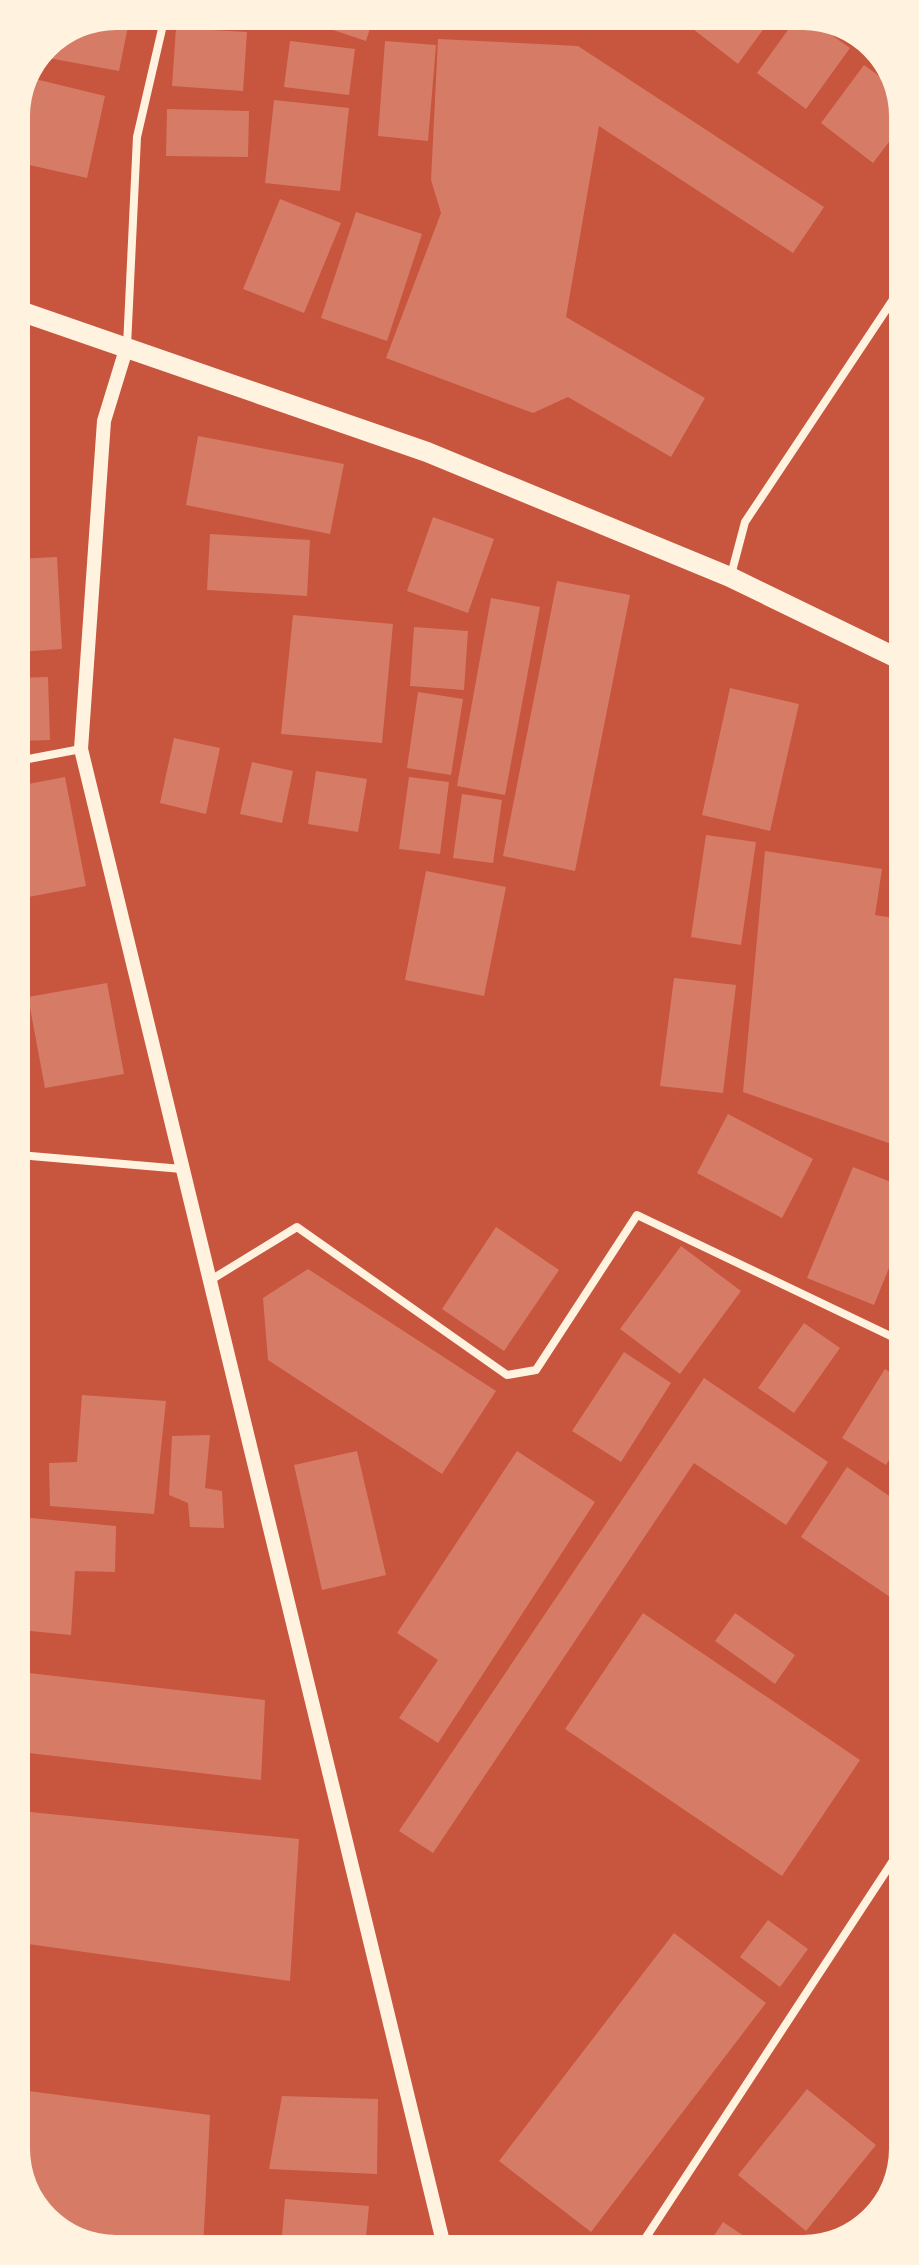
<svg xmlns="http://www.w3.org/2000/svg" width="919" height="2265" viewBox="0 0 919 2265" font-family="Helvetica,sans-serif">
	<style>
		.building { fill: #d67c66 }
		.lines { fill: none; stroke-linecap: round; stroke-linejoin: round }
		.minor { stroke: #fff3e0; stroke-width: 8 }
		.tertiary { stroke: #fff3e0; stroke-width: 14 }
		.primary { stroke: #fff3e0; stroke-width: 20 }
	</style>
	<rect width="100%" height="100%" fill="#c8553d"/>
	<!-- building -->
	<g class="building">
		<polygon points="116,16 130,16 119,71 43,57 46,45"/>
		<polygon points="291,16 374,16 366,41"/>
		<polygon points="689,16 773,16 738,64 684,22"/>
		<polygon points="798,16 805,16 850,48 806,109 757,73"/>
		<polygon points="176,28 247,32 243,91 172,86"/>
		<polygon points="438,39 578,46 824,207 793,253 599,126 566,317 705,398 671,457 568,397 533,413 386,358 441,213 431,180"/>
		<polygon points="290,41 355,49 349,95 284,87"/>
		<polygon points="385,41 436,45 428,141 378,136"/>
		<polygon points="864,65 898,90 898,130 873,163 821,123"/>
		<polygon points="31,78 105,96 87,178 16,162 16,123"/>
		<polygon points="274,100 349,108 340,191 265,183"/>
		<polygon points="167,109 249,111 248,157 166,156"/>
		<polygon points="898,154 898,173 889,166"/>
		<polygon points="280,199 341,223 304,313 243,289"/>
		<polygon points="356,212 422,234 387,341 321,318"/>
		<polygon points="198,436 344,464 330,534 186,505"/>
		<polygon points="433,517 494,539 468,613 407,591"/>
		<polygon points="210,534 310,540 307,596 207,590"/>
		<polygon points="57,557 62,649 17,652 17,559"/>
		<polygon points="557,581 630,595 575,871 503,856"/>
		<polygon points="491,598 540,607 505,795 457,786"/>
		<polygon points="293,615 393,624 382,743 281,734"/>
		<polygon points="414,627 468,631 464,690 410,686"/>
		<polygon points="48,677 50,740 18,741 18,678"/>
		<polygon points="730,688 799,704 770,831 702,815"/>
		<polygon points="418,692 463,699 451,775 407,768"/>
		<polygon points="174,738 220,748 206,814 160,803"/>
		<polygon points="252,762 293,771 282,823 240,814"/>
		<polygon points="316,771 367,779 358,832 308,824"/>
		<polygon points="65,777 86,886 18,899 18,786"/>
		<polygon points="409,777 449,782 440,854 399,849"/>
		<polygon points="462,794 502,800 493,863 453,858"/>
		<polygon points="706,835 756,842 741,945 691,937"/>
		<polygon points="765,851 882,869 875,915 900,919 900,1147 743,1092"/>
		<polygon points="426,871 506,887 484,996 405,980"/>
		<polygon points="674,978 736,985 723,1093 660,1086"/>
		<polygon points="107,983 124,1074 45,1088 28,997"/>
		<polygon points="728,1114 813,1159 782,1218 697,1173"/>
		<polygon points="853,1167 901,1186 901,1238 874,1305 807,1278"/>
		<polygon points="496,1227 559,1270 504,1351 442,1309"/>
		<polygon points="681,1246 741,1291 680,1374 620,1329"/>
		<polygon points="308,1269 496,1391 442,1474 268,1360 263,1298"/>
		<polygon points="804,1323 840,1348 794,1413 758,1388"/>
		<polygon points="624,1352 671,1383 621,1462 572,1431"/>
		<polygon points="885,1369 901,1380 901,1441 886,1465 842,1438"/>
		<polygon points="704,1378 828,1462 786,1525 694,1463 433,1853 399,1831"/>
		<polygon points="82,1395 166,1401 154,1514 50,1506 49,1463 77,1462"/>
		<polygon points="210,1435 205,1488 222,1491 224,1528 190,1527 188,1503 169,1495 172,1436"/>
		<polygon points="357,1451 386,1575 322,1590 294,1465"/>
		<polygon points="517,1451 595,1502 438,1743 399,1718 438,1660 397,1633"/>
		<polygon points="847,1467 901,1504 902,1605 801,1537"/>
		<polygon points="20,1517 116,1526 115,1572 75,1571 71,1635 20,1630"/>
		<polygon points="643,1613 860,1760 782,1876 565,1729"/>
		<polygon points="735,1613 795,1655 775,1684 715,1641"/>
		<polygon points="20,1672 265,1700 261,1780 20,1752"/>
		<polygon points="20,1811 299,1839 290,1981 21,1943"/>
		<polygon points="768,1920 808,1949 780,1987 740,1957"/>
		<polygon points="674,1933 766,2003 591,2232 499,2161"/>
		<polygon points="807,2089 876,2145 806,2231 738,2175"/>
		<polygon points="21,2090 210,2115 203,2248 109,2249 55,2228 21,2181"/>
		<polygon points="282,2096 378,2099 377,2174 269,2169"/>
		<polygon points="285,2199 369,2206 365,2247 281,2248"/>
		<polygon points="723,2222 756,2244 708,2245"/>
	</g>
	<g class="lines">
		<!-- minor -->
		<g class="minor">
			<polyline points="127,346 137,137 165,16"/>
			<polyline points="731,575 745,522 898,292"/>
			<polyline points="18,761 81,749"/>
			<polyline points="19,1155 182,1169"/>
			<polyline points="209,1281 297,1227 507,1375 536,1370 637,1215 901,1341"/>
			<polyline points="641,2245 902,1847"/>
		</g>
		<!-- tertiary -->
		<polyline class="tertiary" points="127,346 104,421 81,749 444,2246"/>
		<!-- primary -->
		<polyline class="primary" points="17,310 427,452 730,577 899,659"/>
	</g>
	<!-- crop -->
	<path d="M0 0H919V2265H0ZM116 30H803A86 86 0 0 1 889 116V2149A86 86 0 0 1 803 2235H116A86 86 0 0 1 30 2149V116A86 86 0 0 1 116 30Z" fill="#fff3e0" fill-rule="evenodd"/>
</svg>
